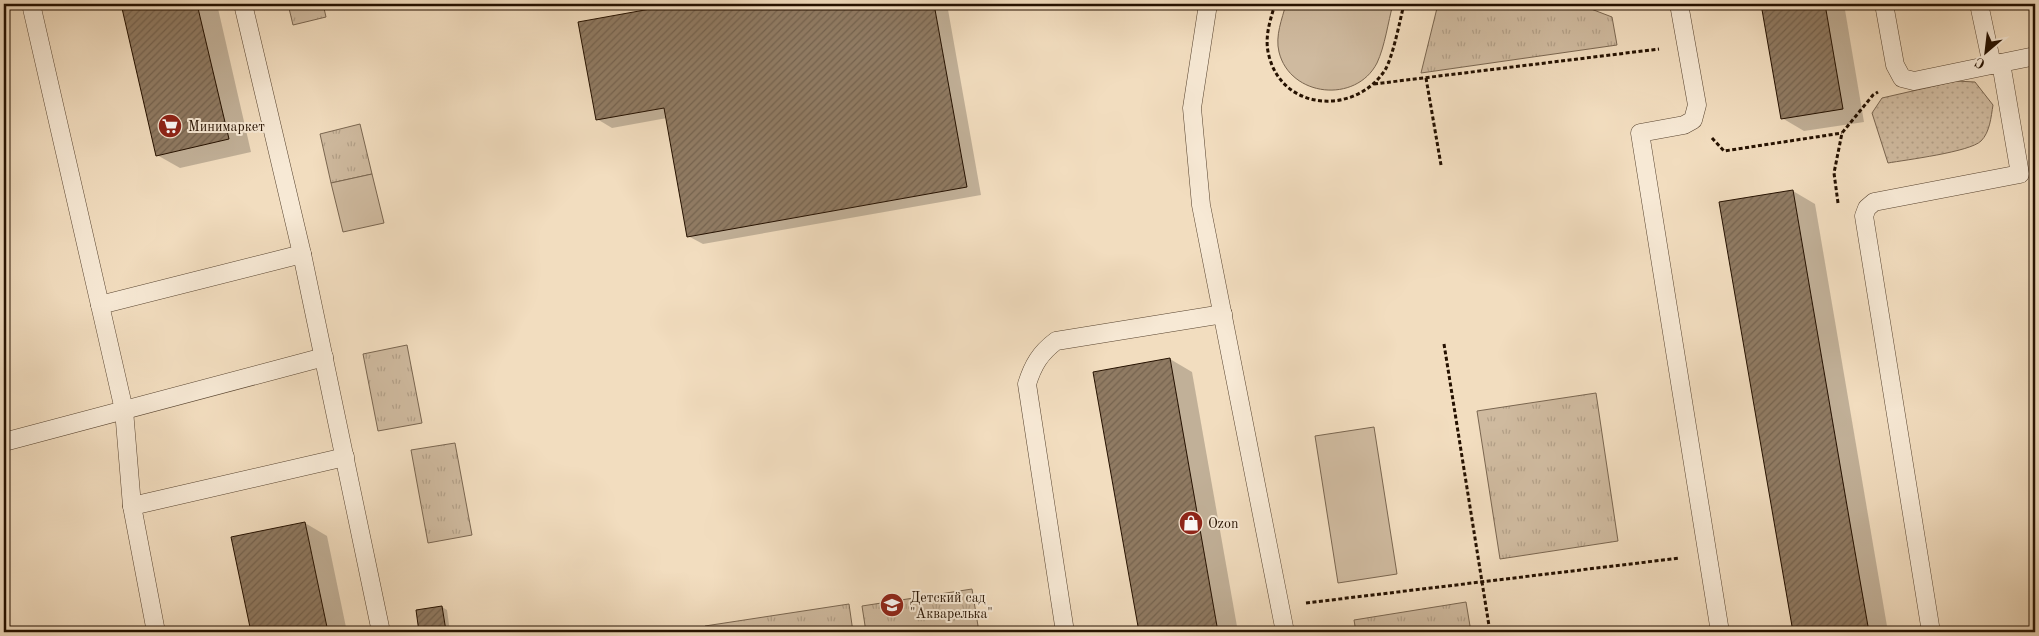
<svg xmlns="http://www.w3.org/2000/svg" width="2039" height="636" viewBox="0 0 2039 636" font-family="'Old Standard TT',serif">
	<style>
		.grass { fill: url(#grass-dots); stroke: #7a6650 }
		.park { fill: url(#park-tufts); stroke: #7a6650 }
		.pitch { fill: #cfba9f; stroke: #7a6650 }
		.shadow { fill: #0003 }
		.building { fill: url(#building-hatch); stroke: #251100 }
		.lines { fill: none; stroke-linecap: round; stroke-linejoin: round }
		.lane-casing { stroke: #584430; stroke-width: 19 }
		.path { stroke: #251100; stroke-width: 3; stroke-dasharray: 4 2.5; stroke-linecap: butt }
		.lane { stroke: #f7e9d5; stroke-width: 18 }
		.labels { text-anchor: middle; stroke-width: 4; stroke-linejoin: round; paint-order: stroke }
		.poi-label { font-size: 14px; fill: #251100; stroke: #f7e9d5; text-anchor: start }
	</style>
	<defs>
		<pattern id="grass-dots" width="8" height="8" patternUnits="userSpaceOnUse" patternTransform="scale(1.25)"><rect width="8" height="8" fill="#cfba9f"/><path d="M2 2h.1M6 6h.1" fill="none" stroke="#b29f87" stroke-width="1.8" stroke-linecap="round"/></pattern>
		<pattern id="park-tufts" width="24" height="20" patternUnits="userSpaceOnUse" patternTransform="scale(1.25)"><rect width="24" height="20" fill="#cfba9f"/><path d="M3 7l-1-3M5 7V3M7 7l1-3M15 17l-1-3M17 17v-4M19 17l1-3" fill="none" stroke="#b29f87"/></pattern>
		<pattern id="building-hatch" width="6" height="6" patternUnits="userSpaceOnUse" patternTransform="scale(1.25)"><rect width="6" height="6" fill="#907b63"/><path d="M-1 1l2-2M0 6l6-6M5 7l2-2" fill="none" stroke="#75634f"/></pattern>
	</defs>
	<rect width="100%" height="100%" fill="#f2ddbf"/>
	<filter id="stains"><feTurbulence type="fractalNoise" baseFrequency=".004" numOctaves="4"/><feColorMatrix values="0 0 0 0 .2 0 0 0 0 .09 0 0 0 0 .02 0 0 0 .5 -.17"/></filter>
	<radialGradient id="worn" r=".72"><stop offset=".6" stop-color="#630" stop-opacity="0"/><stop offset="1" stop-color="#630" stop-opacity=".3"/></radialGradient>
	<!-- grass -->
	<path class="grass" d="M1956,81L1975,82L1993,105C1991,117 1990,132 1981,141C1970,152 1905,160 1888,163L1872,113L1882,98Z"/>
	<!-- park -->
	<g class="park">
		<polygon points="288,4 323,4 326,17 293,25"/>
		<polygon points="1438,4 1578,4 1612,17 1617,45 1421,73"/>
		<polygon points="360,124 372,174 331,183 320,134"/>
		<polygon points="407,345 422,423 378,431 363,354"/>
		<polygon points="1596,393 1618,541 1500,559 1477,411"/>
		<polygon points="455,443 472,535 428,543 411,450"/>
		<polygon points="972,589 979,632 866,632 862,606"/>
		<polygon points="1466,602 1471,632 1356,632 1354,620"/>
		<polygon points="849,604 853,632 706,632 705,626"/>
	</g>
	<!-- pitch -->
	<g class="pitch">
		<path d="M1286,4H1393C1388,22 1385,46 1377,63C1356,104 1290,97 1279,52C1275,36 1282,19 1286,4Z"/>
		<polygon points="372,174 384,223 343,232 331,183"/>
		<polygon points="1374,427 1397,574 1338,583 1315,436"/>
	</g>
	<!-- shadow -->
	<g class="shadow">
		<polygon points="122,4 217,4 251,152 180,168 157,155"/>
		<polygon points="686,4 947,4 981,195 703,244 688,236 667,118 612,128 597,119 580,23"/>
		<polygon points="1762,4 1844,4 1864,122 1804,131 1782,118"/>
		<polygon points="1793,191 1815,204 1888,632 1793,632 1720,203"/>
		<polygon points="1170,359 1192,372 1238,632 1140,632 1095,373"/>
		<polygon points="305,523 327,536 347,632 252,632 232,538"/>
		<polygon points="442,607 447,610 450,632 421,632 417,611"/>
	</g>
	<!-- building -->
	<g class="building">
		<polygon points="121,4 197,4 229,139 156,156"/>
		<polygon points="678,4 934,4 967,187 687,237 664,108 596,120 578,22"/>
		<polygon points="1761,4 1825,4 1843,109 1781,119"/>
		<polygon points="1793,190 1851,529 1869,632 1793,632 1719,202"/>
		<polygon points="1170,358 1218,632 1139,632 1129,576 1093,372"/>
		<polygon points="305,522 328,632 251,632 231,537"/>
		<polygon points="442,606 446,631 419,632 416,610"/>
	</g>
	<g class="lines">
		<!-- lane casing -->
		<g class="lane-casing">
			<g id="lane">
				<polyline points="31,4 100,305 302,254 381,632"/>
				<polyline points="243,4 302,254"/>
				<polyline points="1208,4 1192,108 1201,205 1285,632"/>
				<polyline points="1679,4 1697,105 1693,120 1684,125 1640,133 1720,632"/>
				<polyline points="1884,4 1895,65 1902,78 1914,81 2001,63 2020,174 1874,202 1867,208 1864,216 1931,632"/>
				<polyline points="1979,4 1992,65"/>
				<polyline points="2001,63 2035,56"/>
				<polyline points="100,305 124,410 132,506 156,632"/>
				<polyline points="4,442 324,357"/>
				<polyline points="132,506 345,457"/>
				<path d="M1065,632L1027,384C1033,365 1040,353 1056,341L1223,314"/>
			</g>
		</g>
		<!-- path -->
		<g class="path">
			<path d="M1275,4C1270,21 1264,38 1269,56C1283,112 1356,115 1385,70C1393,57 1400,20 1404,4"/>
			<polyline points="1426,78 1441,165"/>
			<polyline points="1374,84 1659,49"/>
			<polyline points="1712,138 1724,151 1842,133"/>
			<polyline points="1838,203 1834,173 1842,133 1873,95 1878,92"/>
			<polyline points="1444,344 1490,632"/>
			<polyline points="1306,603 1680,558"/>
		</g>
		<!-- lane -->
		<use href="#lane" class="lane"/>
	</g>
	<!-- icons -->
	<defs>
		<g id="supermarket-disc" transform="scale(1.25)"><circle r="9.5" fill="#8f2418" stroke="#f7e9d5"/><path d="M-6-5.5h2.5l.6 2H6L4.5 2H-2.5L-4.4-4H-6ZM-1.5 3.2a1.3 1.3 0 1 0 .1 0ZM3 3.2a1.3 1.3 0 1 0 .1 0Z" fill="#fff"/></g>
		<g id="shop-disc" transform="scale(1.25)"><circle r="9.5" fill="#8f2418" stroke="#f7e9d5"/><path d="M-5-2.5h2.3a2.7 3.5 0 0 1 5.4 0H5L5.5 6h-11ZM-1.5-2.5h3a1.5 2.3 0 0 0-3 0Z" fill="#fff"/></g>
		<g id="school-disc" transform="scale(1.25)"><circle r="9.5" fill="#8f2418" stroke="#f7e9d5"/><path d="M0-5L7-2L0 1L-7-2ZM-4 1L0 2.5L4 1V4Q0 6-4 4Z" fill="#fff"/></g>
	</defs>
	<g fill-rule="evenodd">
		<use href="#supermarket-disc" x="170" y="126"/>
		<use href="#shop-disc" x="1191" y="523"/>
		<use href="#school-disc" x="892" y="605"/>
	</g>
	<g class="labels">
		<!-- poi labels -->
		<g class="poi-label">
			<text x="188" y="131">Минимаркет</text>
			<text x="1208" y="528">Ozon</text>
			<text x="910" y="602">Детский сад<tspan x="910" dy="16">"Акварелька"</tspan></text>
		</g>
	</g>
	<!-- margin -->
	<rect width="2039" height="636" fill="none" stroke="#f2ddbf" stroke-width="20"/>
	<rect x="5" y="5" width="2029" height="626" fill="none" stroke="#251100" stroke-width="2.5"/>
	<rect x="10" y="10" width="2019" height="616" fill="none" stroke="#251100"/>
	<!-- north arrow -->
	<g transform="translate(1986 52) rotate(208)" stroke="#f7e9d5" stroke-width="4" paint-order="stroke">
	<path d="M0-4L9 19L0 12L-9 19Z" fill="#251100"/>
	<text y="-8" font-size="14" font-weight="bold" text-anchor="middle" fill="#251100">С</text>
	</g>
	<rect width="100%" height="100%" filter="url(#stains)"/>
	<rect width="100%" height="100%" fill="url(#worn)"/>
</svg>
